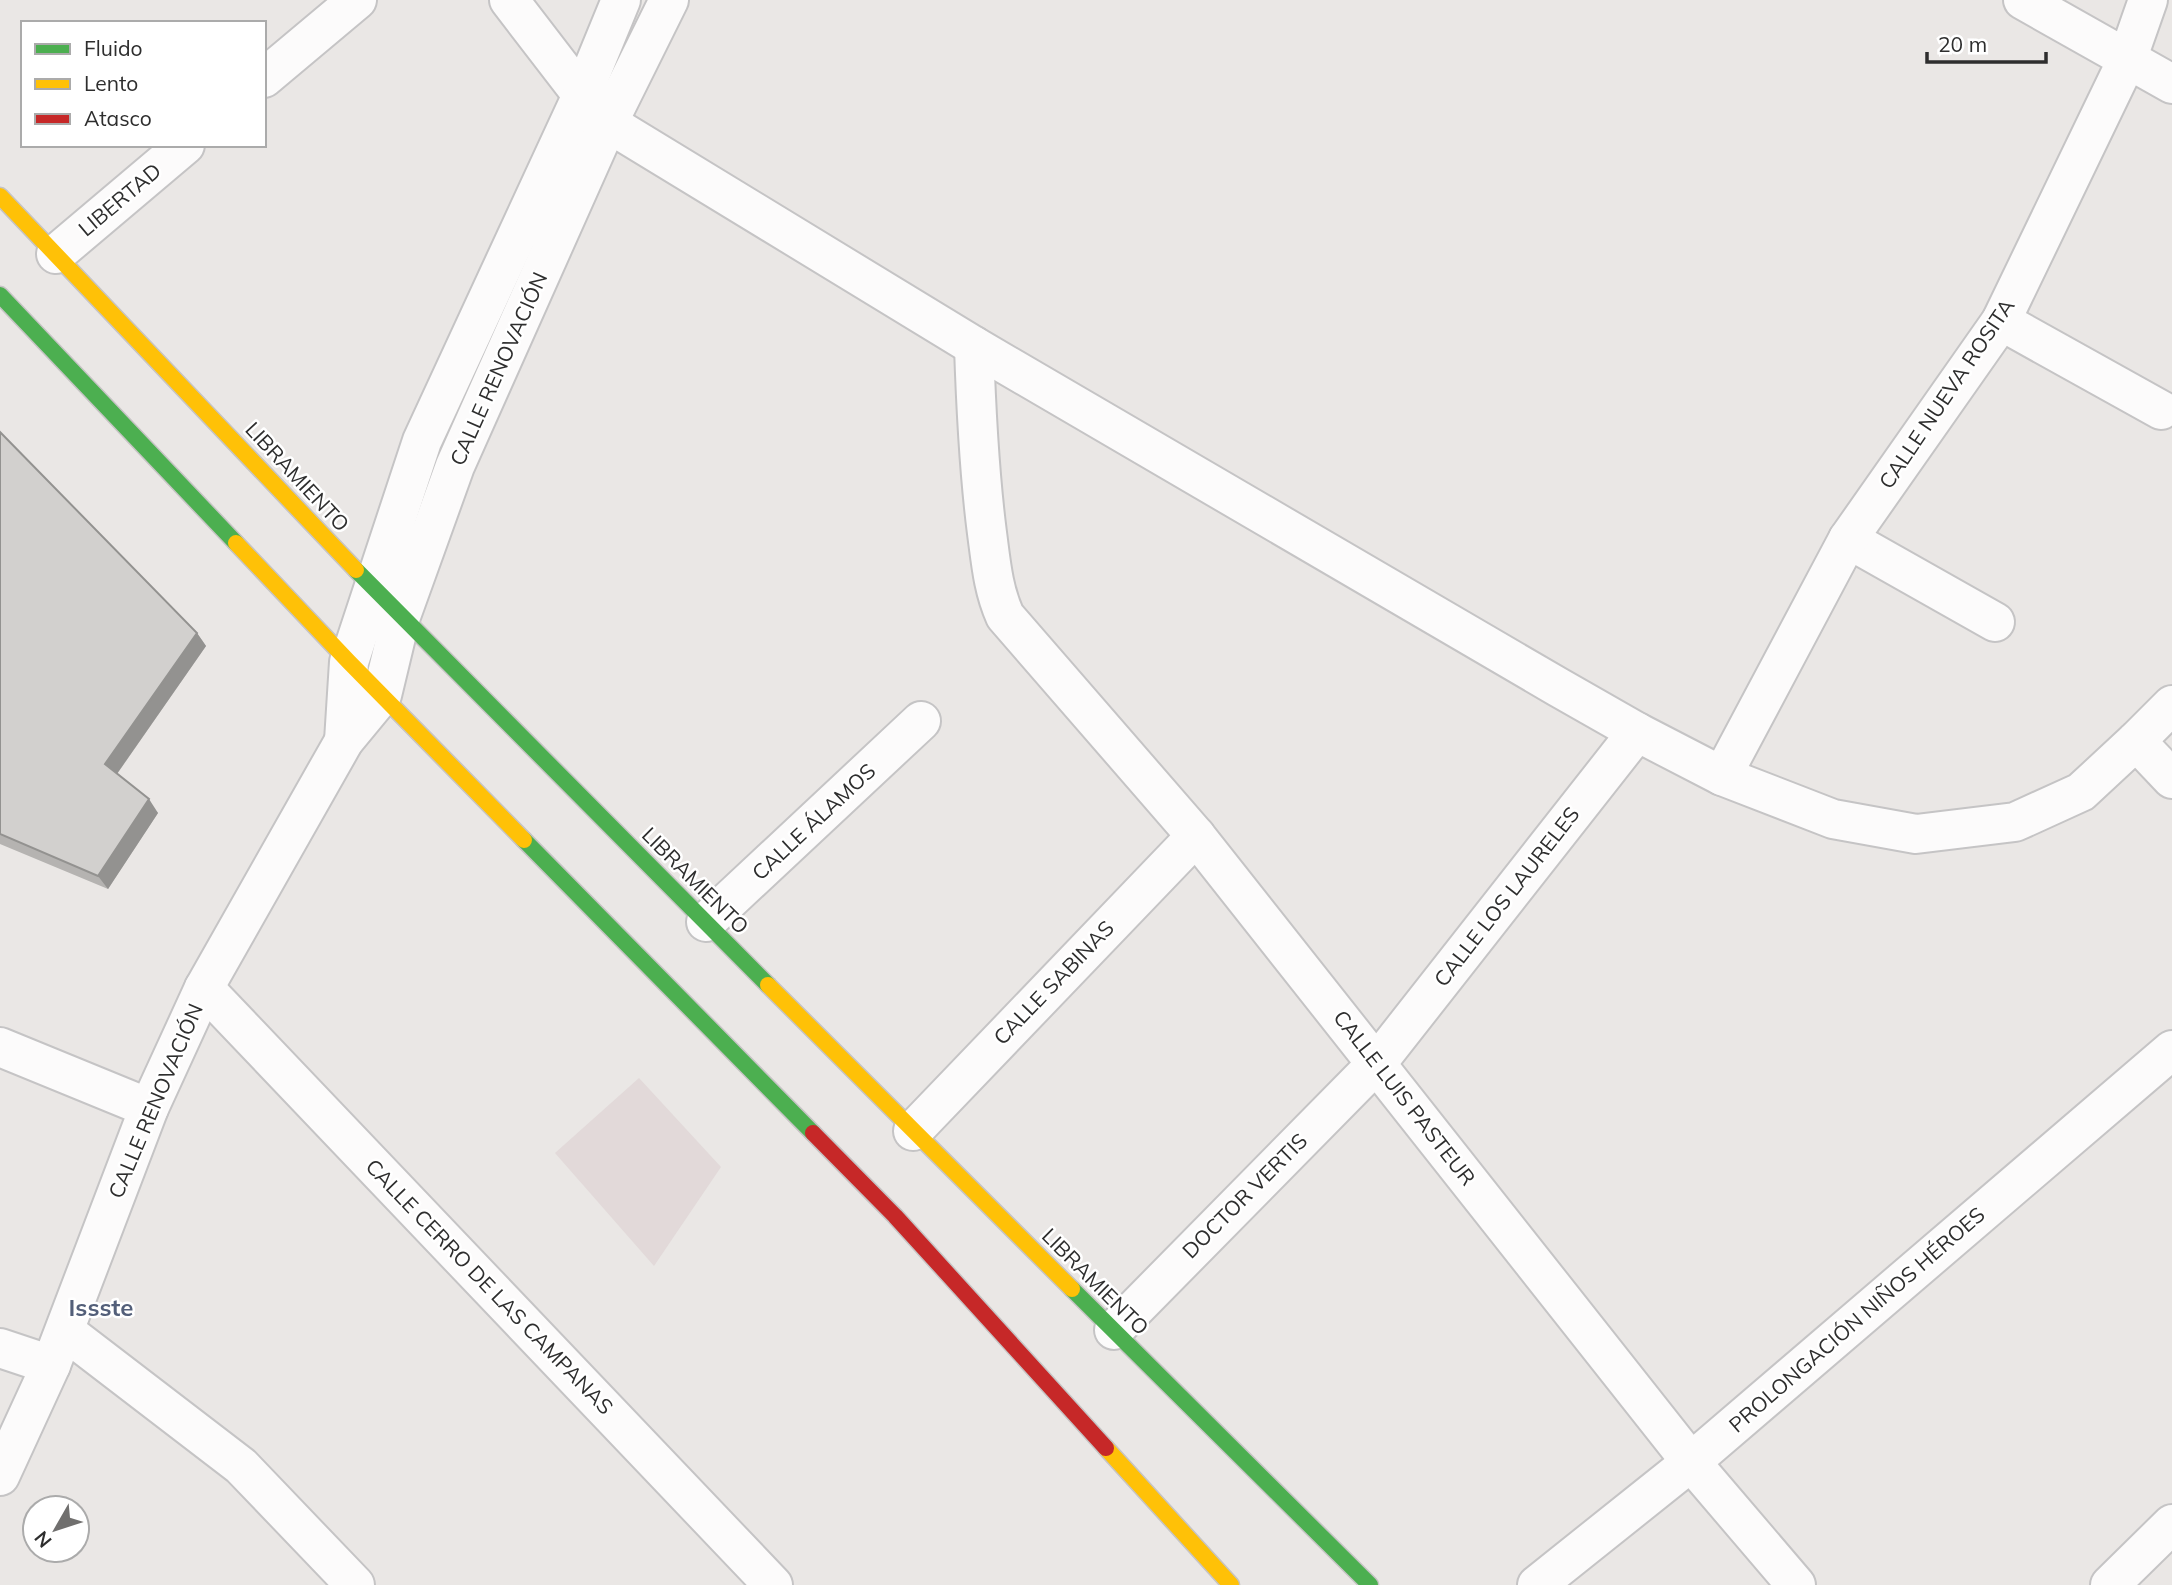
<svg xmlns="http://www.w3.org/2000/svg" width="2172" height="1585" viewBox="0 0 2172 1585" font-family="Mulish,sans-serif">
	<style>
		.medical { fill: #e2d9d9 }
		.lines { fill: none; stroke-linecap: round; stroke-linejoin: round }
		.street-casing { stroke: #c5c4c5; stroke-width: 42 }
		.fast-casing { stroke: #c6c4c4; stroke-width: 19 }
		.slow-casing { stroke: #c6c4c4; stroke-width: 19 }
		.jam-casing { stroke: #c6c4c4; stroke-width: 19 }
		.street { stroke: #fcfbfb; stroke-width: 38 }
		.fast { stroke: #4caf50; stroke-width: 16 }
		.slow { stroke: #ffc107; stroke-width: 16 }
		.jam { stroke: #c62828; stroke-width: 16 }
		.wall { fill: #b5b3b1 }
		.shaded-wall { fill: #939290 }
		.building { fill: #d2d0ce; stroke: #939290; stroke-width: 2 }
		.labels { text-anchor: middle; stroke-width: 5; stroke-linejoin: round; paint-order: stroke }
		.street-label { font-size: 21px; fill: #2e2e2e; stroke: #fff }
		.quarter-label { font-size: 24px; font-weight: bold; fill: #535f79; stroke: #fff }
	</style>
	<rect width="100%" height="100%" fill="#eae7e5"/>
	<!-- medical -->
	<polygon class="medical" points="639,1078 721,1167 654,1266 555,1153"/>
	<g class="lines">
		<!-- street casing -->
		<g class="street-casing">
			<g id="street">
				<polyline points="509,0 582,95 608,123 974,346 1558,687 1637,732 1722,776 1833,819 1916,834 2015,822 2081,792 2136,741 2172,705"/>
				<polyline points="2023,0 2172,84"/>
				<polyline points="264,78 357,0"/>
				<polyline points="56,254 185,145"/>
				<polyline points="2001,321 2161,410"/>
				<path d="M974,346C976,408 979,471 987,533C991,563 993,589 1005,616L1196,836L1691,1462L1796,1585"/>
				<polyline points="1848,539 1995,622"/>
				<polyline points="344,741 349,662 422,441 582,95 621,0"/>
				<polyline points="2136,741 2172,779"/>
				<polyline points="1722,776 1848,539 2001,321 2127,60 2148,0"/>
				<polyline points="706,922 921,721"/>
				<polyline points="204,988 773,1585"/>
				<polyline points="0,1047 149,1108"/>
				<polyline points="913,1131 1196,836"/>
				<polyline points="1114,1330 1377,1063 1637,732"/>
				<polyline points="65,1331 241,1466 355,1585"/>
				<polyline points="0,1348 51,1365"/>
				<polyline points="0,1476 51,1365 149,1108 204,988 344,741 382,695 401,616 455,466 608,123 669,0"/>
				<polyline points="1537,1585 1691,1462 2172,1050"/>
				<polyline points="2110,1585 2172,1524"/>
			</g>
		</g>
		<!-- fast casing -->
		<g class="fast-casing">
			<g id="fast">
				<polyline points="0,295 236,543"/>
				<polyline points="356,570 768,985"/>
				<polyline points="524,840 813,1133"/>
				<polyline points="1072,1289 1370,1585"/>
			</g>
		</g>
		<!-- slow casing -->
		<g class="slow-casing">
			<g id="slow">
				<polyline points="0,196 356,570"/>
				<polyline points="236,543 349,662 524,840"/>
				<polyline points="768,985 1072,1289"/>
				<polyline points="1106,1448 1231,1585"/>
			</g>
		</g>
		<!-- jam casing -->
		<g class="jam-casing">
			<polyline id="jam" points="813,1133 895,1216 1106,1448"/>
		</g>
		<!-- street -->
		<use href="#street" class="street"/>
		<!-- fast -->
		<use href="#fast" class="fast"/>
		<!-- slow -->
		<use href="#slow" class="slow"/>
		<!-- jam -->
		<use href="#jam" class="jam"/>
	</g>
	<!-- wall -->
	<polygon class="wall" points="0,432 197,633 206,646 117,774 158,813 108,889 0,844"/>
	<!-- shaded-wall -->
	<g class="shaded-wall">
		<polygon points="197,633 206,646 114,778 105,764"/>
		<polygon points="149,799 158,813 108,889 98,876"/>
	</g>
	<!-- building -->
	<polygon class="building" points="0,432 197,633 105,764 149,799 98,876 0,834"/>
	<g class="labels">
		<!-- street labels -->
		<g class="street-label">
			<text transform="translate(120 200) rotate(-40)" y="7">LIBERTAD</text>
			<text transform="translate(499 369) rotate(-66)" y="7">CALLE RENOVACIÓN</text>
			<text transform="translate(1947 394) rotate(-56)" y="7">CALLE NUEVA ROSITA</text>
			<text transform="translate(297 477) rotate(47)" y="7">LIBRAMIENTO</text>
			<text transform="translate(814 822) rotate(-43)" y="7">CALLE ÁLAMOS</text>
			<text transform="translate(695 881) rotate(45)" y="7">LIBRAMIENTO</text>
			<text transform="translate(1507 897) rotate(-52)" y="7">CALLE LOS LAURELES</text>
			<text transform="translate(1054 983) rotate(-46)" y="7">CALLE SABINAS</text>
			<text transform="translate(1404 1098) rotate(52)" y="7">CALLE LUIS PASTEUR</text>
			<text transform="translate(156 1101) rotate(-67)" y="7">CALLE RENOVACIÓN</text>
			<text transform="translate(1245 1196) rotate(-45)" y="7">DOCTOR VERTIS</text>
			<text transform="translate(1095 1282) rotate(45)" y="7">LIBRAMIENTO</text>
			<text transform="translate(489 1287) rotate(46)" y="7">CALLE CERRO DE LAS CAMPANAS</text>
			<text transform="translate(1857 1320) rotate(-41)" y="7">PROLONGACIÓN NIÑOS HÉROES</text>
		</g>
		<!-- quarter labels -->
		<g class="quarter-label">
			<text x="101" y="1316">Issste</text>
		</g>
	</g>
	<!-- legend -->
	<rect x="21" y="21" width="245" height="126" fill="#ffffff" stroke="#ababab" stroke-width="2"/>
	<rect x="35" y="44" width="35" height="10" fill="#4caf50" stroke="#ababab" stroke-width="2"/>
	<text x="84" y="56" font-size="21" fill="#2e2e2e">Fluido</text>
	<rect x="35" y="79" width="35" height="10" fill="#ffc107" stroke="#ababab" stroke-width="2"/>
	<text x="84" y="91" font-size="21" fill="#2e2e2e">Lento</text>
	<rect x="35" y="114" width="35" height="10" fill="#c62828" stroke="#ababab" stroke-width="2"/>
	<text x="84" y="126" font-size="21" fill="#2e2e2e">Atasco</text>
	<!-- north arrow -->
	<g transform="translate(56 1529) rotate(231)"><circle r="33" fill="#ffffff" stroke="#ababab" stroke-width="2"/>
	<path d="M0-5L12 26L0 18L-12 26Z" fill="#706f6e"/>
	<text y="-10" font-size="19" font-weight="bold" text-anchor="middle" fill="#2e2e2e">N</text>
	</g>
	<!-- scale -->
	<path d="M1927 52v10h119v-10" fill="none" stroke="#2e2e2e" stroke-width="3.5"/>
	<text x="1938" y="52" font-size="21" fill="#2e2e2e" stroke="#ffffff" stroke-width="5" paint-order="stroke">20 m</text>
</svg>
